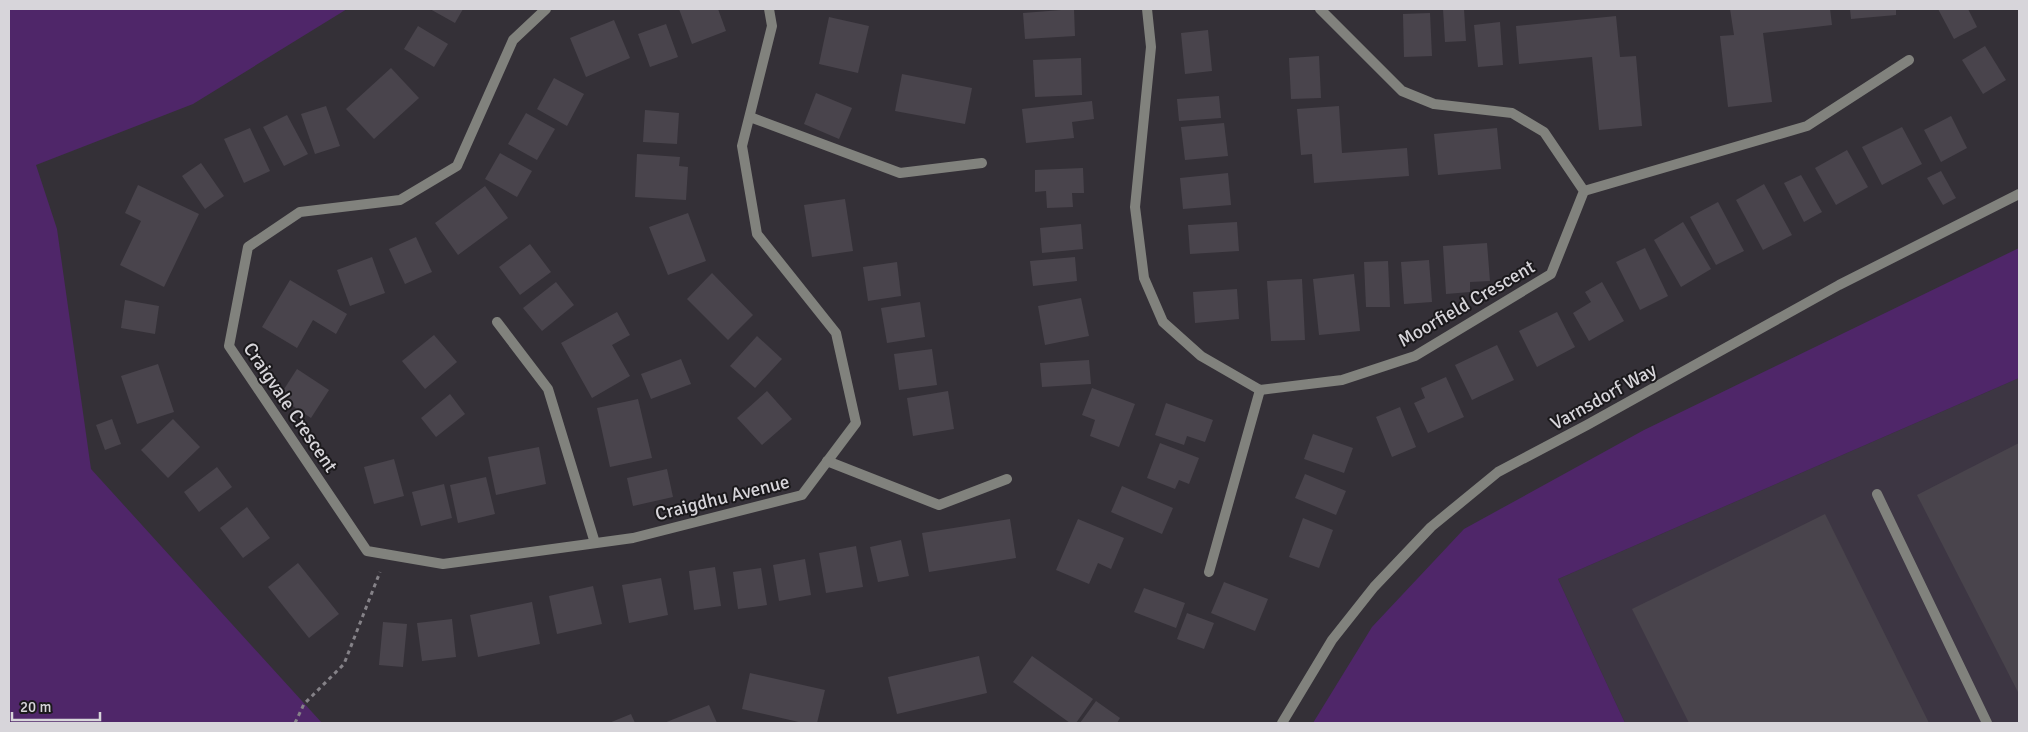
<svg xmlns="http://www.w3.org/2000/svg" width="2028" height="732" viewBox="0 0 2028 732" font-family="Signika,sans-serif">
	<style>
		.built { fill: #3d3643 }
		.green { fill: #4f2669 }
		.building { fill: #49444c }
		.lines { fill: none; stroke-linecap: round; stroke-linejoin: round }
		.path { stroke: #858288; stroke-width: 3; stroke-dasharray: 4 4; stroke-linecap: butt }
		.service { stroke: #81827d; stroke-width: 10 }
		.minor { stroke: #81827d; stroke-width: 10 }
		.labels { text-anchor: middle; stroke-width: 4; stroke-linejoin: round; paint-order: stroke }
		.street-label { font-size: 19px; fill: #d7d5da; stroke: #1b191c }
	</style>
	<rect width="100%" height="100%" fill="#343037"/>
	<!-- built -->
	<polygon class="built" points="2019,378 2019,723 1625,723 1558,579"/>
	<!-- green -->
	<g class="green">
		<polygon points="9,9 347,9 193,104 36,165 57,229 91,469 322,723 9,723"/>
		<polygon points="2019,248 2019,378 1558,579 1625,723 1313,723 1372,627 1464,529 1644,430"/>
	</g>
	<!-- building -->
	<g class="building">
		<polygon points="430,9 463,9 455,23"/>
		<polygon points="679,9 718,9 726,31 692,44"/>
		<polygon points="1074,9 1075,36 1025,39 1023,13"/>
		<polygon points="1443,9 1464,9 1466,41 1445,42"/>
		<polygon points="1730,9 1830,9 1832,25 1763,33 1772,102 1728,107 1720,36 1734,35"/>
		<polygon points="1850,9 1896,9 1896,15 1851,19"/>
		<polygon points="1938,9 1968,9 1977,27 1954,39"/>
		<polygon points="1430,13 1432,56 1404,57 1403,14"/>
		<polygon points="1616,16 1620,57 1636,56 1642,126 1599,130 1592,57 1519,64 1516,26"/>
		<polygon points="829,17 869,26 858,73 819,64"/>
		<polygon points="614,20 630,58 586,77 570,38"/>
		<polygon points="1500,22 1503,65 1478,67 1474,25"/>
		<polygon points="666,24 678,57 650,67 638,34"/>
		<polygon points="418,26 448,44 434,67 404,49"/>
		<polygon points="1208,30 1212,71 1185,74 1181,33"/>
		<polygon points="1985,46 2006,80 1983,94 1962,60"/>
		<polygon points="1319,56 1321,98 1291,99 1289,58"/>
		<polygon points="1081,58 1082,95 1035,97 1033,60"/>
		<polygon points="391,68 419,98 374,139 346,109"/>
		<polygon points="902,74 972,88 965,124 895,111"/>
		<polygon points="554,78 584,94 567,126 537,109"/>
		<polygon points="816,93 852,108 839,139 804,124"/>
		<polygon points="1219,96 1221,118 1179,121 1177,99"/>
		<polygon points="1092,101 1094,119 1072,122 1074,138 1026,143 1022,109"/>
		<polygon points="326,106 340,146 315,154 301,114"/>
		<polygon points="1339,106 1342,153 1407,148 1409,176 1314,183 1312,154 1301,155 1297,109"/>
		<polygon points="645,110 679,113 677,144 643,142"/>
		<polygon points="526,113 555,129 537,160 508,144"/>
		<polygon points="287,115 308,154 284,166 263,127"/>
		<polygon points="1951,116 1967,148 1941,162 1924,130"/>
		<polygon points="1224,123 1228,156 1185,160 1181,127"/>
		<polygon points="1902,127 1922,164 1882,185 1862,147"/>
		<polygon points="250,128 270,171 244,183 224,139"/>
		<polygon points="1497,128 1501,169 1438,175 1434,134"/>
		<polygon points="1847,150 1868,187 1836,205 1815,168"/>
		<polygon points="500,153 532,171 517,197 485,179"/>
		<polygon points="637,154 680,157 679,166 688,167 686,200 635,197"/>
		<polygon points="201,163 224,196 205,209 182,176"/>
		<polygon points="1083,168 1084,193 1072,193 1073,207 1047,208 1046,191 1035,192 1035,170"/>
		<polygon points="1941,171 1956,198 1943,205 1927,178"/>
		<polygon points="1228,173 1231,205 1183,209 1180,178"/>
		<polygon points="1801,175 1822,212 1804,222 1784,183"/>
		<polygon points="1764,184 1792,235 1763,250 1736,200"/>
		<polygon points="138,185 199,214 164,287 120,265 141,221 125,213"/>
		<polygon points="485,186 508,218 458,255 435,223"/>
		<polygon points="845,199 853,251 812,257 804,205"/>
		<polygon points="1718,202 1744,251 1716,265 1690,217"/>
		<polygon points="688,213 706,261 668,275 649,227"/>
		<polygon points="1237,222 1239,251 1190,254 1188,225"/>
		<polygon points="1683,222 1711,269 1681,287 1654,240"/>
		<polygon points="1081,224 1083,249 1042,253 1040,228"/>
		<polygon points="416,237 432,272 405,284 389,249"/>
		<polygon points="1487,243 1490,281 1470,282 1470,292 1446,294 1443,246"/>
		<polygon points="530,244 551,272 520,295 499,267"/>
		<polygon points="1645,248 1668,296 1640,310 1616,262"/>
		<polygon points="372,257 385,293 350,306 337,270"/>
		<polygon points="1075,257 1077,281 1033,286 1030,261"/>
		<polygon points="1429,260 1432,302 1404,304 1401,262"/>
		<polygon points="1388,261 1390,307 1366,307 1364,262"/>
		<polygon points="897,262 901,296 868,301 863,267"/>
		<polygon points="712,273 753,315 728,340 687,299"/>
		<polygon points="1354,274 1360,331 1319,335 1313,279"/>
		<polygon points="1302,279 1305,340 1271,341 1267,281"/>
		<polygon points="290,280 347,314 336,334 313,320 297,348 262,327"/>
		<polygon points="556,282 574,305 542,331 523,308"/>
		<polygon points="1602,282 1624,321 1589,341 1573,313 1591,302 1585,292"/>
		<polygon points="1237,289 1239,319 1195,323 1193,292"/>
		<polygon points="1081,298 1089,336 1045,345 1038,306"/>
		<polygon points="125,300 159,306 155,334 121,328"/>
		<polygon points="920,302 925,337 887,343 881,308"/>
		<polygon points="617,312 630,335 612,345 630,376 592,398 561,343"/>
		<polygon points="1557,312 1575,347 1537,367 1519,331"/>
		<polygon points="434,335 457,362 425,389 402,361"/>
		<polygon points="757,336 782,359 755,388 730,366"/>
		<polygon points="1497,345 1514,380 1472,400 1455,365"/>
		<polygon points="932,349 937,385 899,390 894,354"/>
		<polygon points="681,359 691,384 651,399 641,374"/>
		<polygon points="1089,360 1091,384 1042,387 1040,363"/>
		<polygon points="158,364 174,412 137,424 121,376"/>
		<polygon points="297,369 329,390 311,418 279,397"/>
		<polygon points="1446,377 1464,417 1428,433 1414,403 1425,398 1421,388"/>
		<polygon points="1092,388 1135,404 1119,447 1090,436 1095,420 1082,415"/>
		<polygon points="767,391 792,419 762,445 737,418"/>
		<polygon points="948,391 954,429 913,436 907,398"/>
		<polygon points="450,394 465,414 436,437 421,418"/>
		<polygon points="638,399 652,458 610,467 597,408"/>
		<polygon points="1166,403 1213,420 1205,442 1187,436 1184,445 1155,435"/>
		<polygon points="1400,407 1416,447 1392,457 1376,417"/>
		<polygon points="112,419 121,444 105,450 96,425"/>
		<polygon points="173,419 200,447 168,478 141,450"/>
		<polygon points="1313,434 1353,448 1344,473 1304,459"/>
		<polygon points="1160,443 1199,458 1189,484 1179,480 1175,489 1147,478"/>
		<polygon points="2019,443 2019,694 1917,495"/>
		<polygon points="539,447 546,484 496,495 488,457"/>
		<polygon points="394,459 404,496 374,504 364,467"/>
		<polygon points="217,467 232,487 199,512 184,492"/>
		<polygon points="667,469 673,497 633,506 627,478"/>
		<polygon points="1305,474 1346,491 1336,515 1295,498"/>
		<polygon points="486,477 495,514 458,523 450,485"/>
		<polygon points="444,484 452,518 421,526 412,492"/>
		<polygon points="1122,486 1173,508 1162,534 1111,512"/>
		<polygon points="247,507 270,538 243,558 220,528"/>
		<polygon points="1825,514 1929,723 1689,723 1632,609"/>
		<polygon points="1303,518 1333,530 1319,568 1289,557"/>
		<polygon points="1010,519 1016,558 929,572 922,533"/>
		<polygon points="1078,519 1124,538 1111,569 1098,563 1089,584 1056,570"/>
		<polygon points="901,540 909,576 878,582 870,547"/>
		<polygon points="856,546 863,587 826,593 819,553"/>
		<polygon points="805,559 811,595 779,601 773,565"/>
		<polygon points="298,563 339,614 309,638 268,587"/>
		<polygon points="715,567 721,606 694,610 689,571"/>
		<polygon points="761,568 767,605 738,609 733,572"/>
		<polygon points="661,578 668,615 629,623 622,585"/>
		<polygon points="1224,582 1268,599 1255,631 1211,613"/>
		<polygon points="593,586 602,624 557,634 549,596"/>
		<polygon points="1144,588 1185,603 1176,628 1134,612"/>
		<polygon points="532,602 540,644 478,657 470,615"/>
		<polygon points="1187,613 1214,623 1204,649 1177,639"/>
		<polygon points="452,619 456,657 422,661 417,623"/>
		<polygon points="383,622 407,624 403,667 379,665"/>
		<polygon points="979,656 987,693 897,714 888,677"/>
		<polygon points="1032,656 1093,699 1076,723 1070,723 1013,682"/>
		<polygon points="750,673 825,690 817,723 803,723 742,709"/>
		<polygon points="1096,701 1120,718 1117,723 1080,723"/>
		<polygon points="709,705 717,723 664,723"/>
		<polygon points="631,714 635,723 609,723"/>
	</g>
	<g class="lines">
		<!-- path -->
		<polyline class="path" points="295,723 304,704 344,664 380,572"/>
		<!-- service -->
		<polyline class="service" points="1877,494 1987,723"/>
		<!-- minor -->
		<g class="minor">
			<polyline points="546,9 513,40 457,166 400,200 300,212 248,247 229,346 367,551 443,564 633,538 802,495 856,423 836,333 757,234 742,146 772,26 769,9"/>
			<polyline points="1147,9 1151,47 1135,207 1144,278 1163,322 1201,356 1260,390 1342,380 1415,356 1551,274 1584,191 1544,132 1512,113 1434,104 1402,91 1320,9"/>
			<polyline points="750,117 900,173 982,163"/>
			<polyline points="1584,191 1807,126 1909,60"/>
			<polyline points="497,322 548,389 595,543"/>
			<polyline points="827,461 939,505 1007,479"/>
			<polyline points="1209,572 1260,390"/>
			<polyline points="1282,723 1332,640 1374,587 1431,527 1498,472 1587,425 1839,285 2019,194"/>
		</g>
	</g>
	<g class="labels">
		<!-- street labels -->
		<g class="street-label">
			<text transform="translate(1466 303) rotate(-30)" y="7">Moorfield Crescent</text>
			<text transform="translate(1603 396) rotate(-29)" y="7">Varnsdorf Way</text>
			<text transform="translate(291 407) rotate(56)" y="7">Craigvale Crescent</text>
			<text transform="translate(722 497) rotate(-14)" y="7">Craigdhu Avenue</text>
		</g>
	</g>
	<!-- border -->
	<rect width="2028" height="732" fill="none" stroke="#d7d5da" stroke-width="20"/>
	<!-- scale -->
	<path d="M12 712v8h88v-8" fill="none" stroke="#d7d5da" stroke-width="2.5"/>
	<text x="20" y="712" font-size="15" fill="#d7d5da" stroke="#1b191c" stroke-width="4" paint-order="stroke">20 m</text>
</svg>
